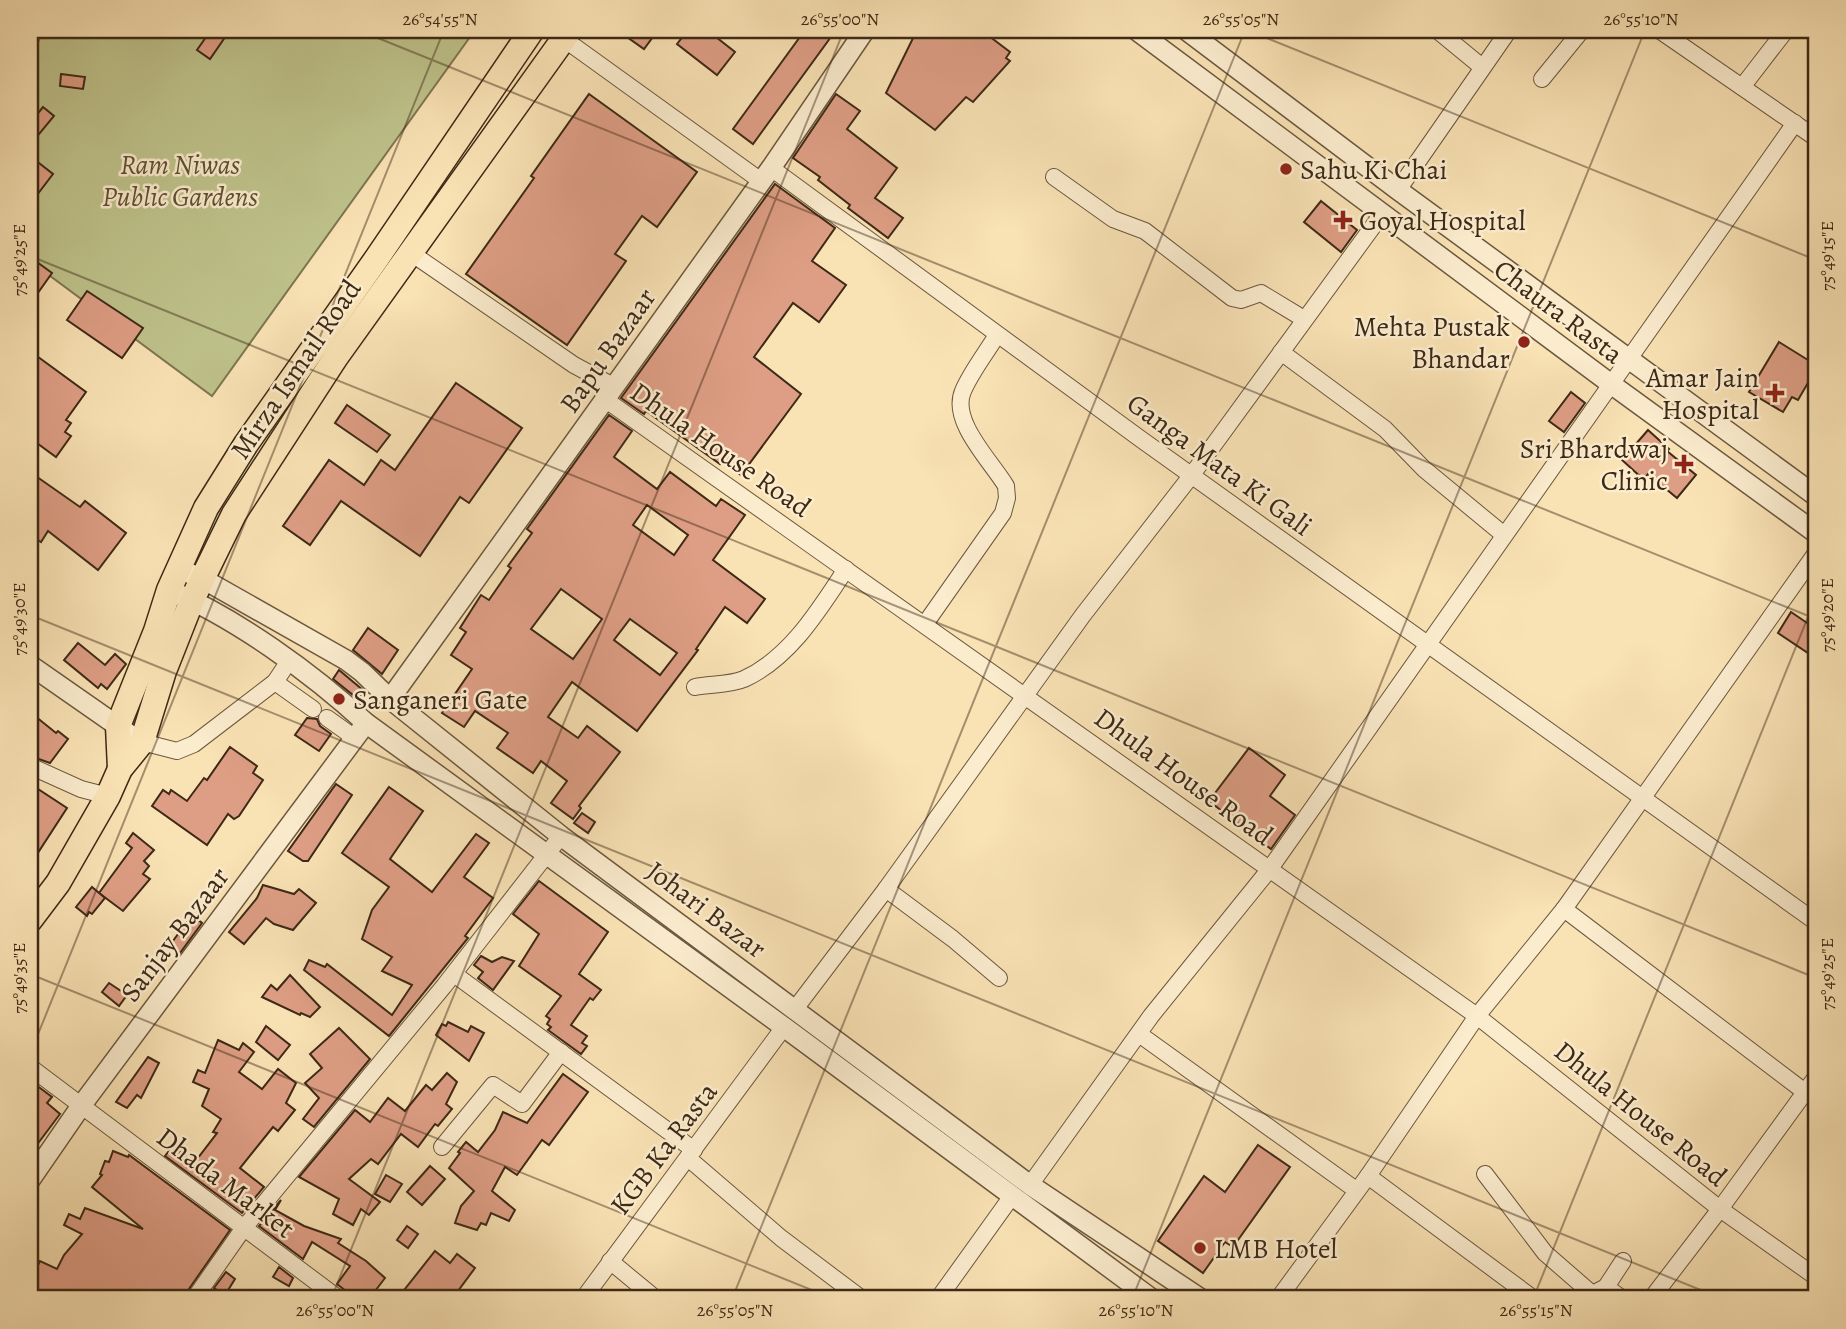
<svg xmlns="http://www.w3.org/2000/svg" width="1846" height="1329" viewBox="0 0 1846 1329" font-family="Alegreya,serif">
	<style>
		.green { fill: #bfc38c; stroke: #7e7651; stroke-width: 2 }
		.building { fill: #de9e85; stroke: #3d2916; stroke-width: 2; fill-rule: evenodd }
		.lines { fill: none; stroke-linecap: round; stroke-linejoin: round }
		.minor-casing { stroke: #6c573e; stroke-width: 18 }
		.tertiary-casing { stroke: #6c573e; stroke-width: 22 }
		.trunk-casing { stroke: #3d2916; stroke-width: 27 }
		.minor { stroke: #fbecce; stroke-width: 16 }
		.tertiary { stroke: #fbecce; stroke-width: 19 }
		.trunk { stroke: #f9e2b4; stroke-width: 24 }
		.ticks { fill: none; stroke: #3d2916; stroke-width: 2; stroke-opacity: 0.45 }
		.poi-dot { fill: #8f2418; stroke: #fbecce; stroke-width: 2.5 }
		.labels { text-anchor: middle; stroke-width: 5; stroke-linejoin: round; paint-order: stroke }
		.park-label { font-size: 28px; font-style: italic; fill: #5e5034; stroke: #fbecce }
		.poi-label { font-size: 28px; fill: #3d2916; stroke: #fbecce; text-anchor: start }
		.street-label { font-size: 28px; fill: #3d2916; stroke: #fbecce }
		.neatline { fill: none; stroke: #3d2916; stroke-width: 2.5 }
		.ticks-label { font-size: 18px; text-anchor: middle; fill: #3d2916 }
	</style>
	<rect width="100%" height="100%" fill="#f9e2b4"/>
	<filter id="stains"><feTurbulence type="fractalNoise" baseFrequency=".00286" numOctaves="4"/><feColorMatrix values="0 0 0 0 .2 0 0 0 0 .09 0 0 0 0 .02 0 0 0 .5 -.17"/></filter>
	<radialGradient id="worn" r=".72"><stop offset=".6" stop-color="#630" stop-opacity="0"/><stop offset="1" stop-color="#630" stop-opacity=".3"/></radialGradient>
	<!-- green -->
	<polygon class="green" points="30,30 475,30 212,396 30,261"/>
	<!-- building -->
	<g class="building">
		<polygon points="211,30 230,30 210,59 197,50"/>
		<polygon points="617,30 658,30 644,49"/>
		<polygon points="688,30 707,30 735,52 717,75 677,44"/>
		<polygon points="805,30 836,30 753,144 733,129"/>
		<polygon points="917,30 981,30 1010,52 1006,58 1010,61 973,102 966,97 935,130 886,93"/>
		<polygon points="61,74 85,77 83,89 60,86"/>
		<polygon points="589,94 697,172 657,227 642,216 615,254 626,261 567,345 466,274 534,178 531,176"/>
		<polygon points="836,94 860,111 847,129 897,168 875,198 903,218 888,238 848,208 850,205 818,180 820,177 793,158"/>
		<polygon points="43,107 54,116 30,145 30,123"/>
		<polygon points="30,156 53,174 30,204"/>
		<polygon points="775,184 835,228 812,261 846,285 819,322 793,303 754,357 801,394 741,475 722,461 720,464 646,411 644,414 621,398"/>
		<polygon points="1321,201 1357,230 1341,252 1304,222"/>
		<polygon points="30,257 52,273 30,304"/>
		<polygon points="87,291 143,328 122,358 67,320"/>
		<polygon points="1779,342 1816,365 1816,369 1798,400 1792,397 1783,412 1749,392"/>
		<polygon points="30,351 86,392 66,420 71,423 65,432 71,436 56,457 30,438"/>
		<polygon points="456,383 522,428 469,503 460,497 420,556 341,501 310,545 283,526 329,460 364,485 381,460 395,470"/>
		<polygon points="1571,392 1585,403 1564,432 1549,421"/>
		<polygon points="347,405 390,435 377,452 335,423"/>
		<path d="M609,415L632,431L614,457L657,489L670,472L716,506L721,499L745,515L713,560L765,599L747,623L725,607L696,649L698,650L637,731L572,682L548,717L578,738L587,726L620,752L579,806L581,808L573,819L551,803L567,781L541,761L533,773L497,748L508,733L475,711L464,727L442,713L472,669L451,655L466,632L460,628L481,595L489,600L511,568L508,566L532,533L527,529ZM647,505L688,535L674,555L633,525ZM561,589L602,619L573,659L531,629ZM630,619L677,653L660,675L614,640Z"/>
		<polygon points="1648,430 1669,449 1667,451 1696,475 1677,498 1648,474 1643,479 1622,460"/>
		<polygon points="30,472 80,507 85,501 126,533 98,570 48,531 41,542 30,535"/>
		<polygon points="1791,612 1816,629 1816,647 1811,655 1778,633"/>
		<polygon points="368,628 398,650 382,674 353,650"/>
		<polygon points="78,643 105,665 115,654 126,664 107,689 101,684 98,688 64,660"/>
		<polygon points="339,670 364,691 358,699 333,679"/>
		<polygon points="30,712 56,733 58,731 68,739 50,763 30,756"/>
		<polygon points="307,718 317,719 320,726 331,734 319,751 295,735"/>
		<polygon points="230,747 257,766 253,773 263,780 239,816 234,819 228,814 207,845 152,806 163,790 169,794 171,790 187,801 204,778 207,780"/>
		<polygon points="1249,748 1285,775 1270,796 1295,815 1271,849 1209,801"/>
		<polygon points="30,777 36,780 32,785 67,808 30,865"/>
		<polygon points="336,784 352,795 308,861 303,861 288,851"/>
		<polygon points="389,787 423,811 390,859 432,892 476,834 489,843 464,877 493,898 465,936 468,938 389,1036 304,970 309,960 325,967 327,964 392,1015 412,985 382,971 392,957 362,939 372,910 389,887 342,853"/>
		<polygon points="582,813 595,822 588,833 574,823"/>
		<polygon points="133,833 154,850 144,861 149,866 143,874 150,879 123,911 99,893 132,848 126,843"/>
		<polygon points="539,881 608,932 579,974 601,990 593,1000 590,998 571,1025 587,1036 582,1043 587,1046 581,1054 548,1030 551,1027 547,1024 550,1019 546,1016 561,996 519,966 539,934 513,914"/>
		<polygon points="263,885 294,894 299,889 316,903 293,930 274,924 266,918 244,944 229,932 257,898"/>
		<polygon points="92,887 105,898 92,914 89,912 87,916 76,907"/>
		<polygon points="192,915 202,923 180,953 170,945"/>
		<polygon points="481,956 492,962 502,957 514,961 493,990 478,978 483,972 474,965"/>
		<polygon points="290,975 320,1007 310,1017 301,1013 300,1015 262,997 271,985 277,990"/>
		<polygon points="109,983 127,995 119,1006 102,992"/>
		<polygon points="448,1022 468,1032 471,1026 484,1033 469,1061 436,1035 442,1024 446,1026"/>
		<polygon points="266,1026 290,1045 278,1060 256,1042"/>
		<polygon points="339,1028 370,1059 314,1127 303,1119 319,1098 305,1083 322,1068 310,1054"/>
		<polygon points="218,1040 239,1050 243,1043 254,1052 239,1072 262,1089 278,1069 296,1083 286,1103 295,1110 278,1131 273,1127 240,1168 264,1187 242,1213 165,1156 173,1146 194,1163 217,1133 213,1132 221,1119 202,1106 209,1089 193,1082 198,1070 205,1073"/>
		<polygon points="148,1057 159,1063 141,1098 137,1095 127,1108 116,1102"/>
		<polygon points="447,1073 457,1082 446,1104 452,1109 438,1126 435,1124 418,1147 401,1134 378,1164 371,1159 349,1179 380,1202 369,1215 361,1209 353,1225 333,1214 339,1199 299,1177 355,1110 370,1122 388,1098 405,1111 426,1085 432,1090"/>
		<polygon points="563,1074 588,1092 549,1145 542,1140 517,1175 505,1167 492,1191 515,1210 509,1221 491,1213 486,1225 481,1223 477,1230 455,1223 461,1206 474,1191 449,1168 460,1153 458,1152 466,1142 478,1152 495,1130 503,1112 527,1123"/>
		<polygon points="36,1085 52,1097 47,1103 60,1114 30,1154 30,1093"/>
		<polygon points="1258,1145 1290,1167 1233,1247 1225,1242 1203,1273 1158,1241 1204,1176 1225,1192"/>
		<polygon points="113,1151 128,1157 129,1155 230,1230 182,1299 52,1299 30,1288 30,1282 40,1261 57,1269 64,1255 82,1234 64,1225 69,1214 80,1219 85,1208 143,1229 92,1187 102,1175 100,1174 105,1161 109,1162"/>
		<polygon points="430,1166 445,1179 422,1205 407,1192"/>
		<polygon points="386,1175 402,1184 390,1202 375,1194"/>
		<polygon points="281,1200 275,1210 304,1226 341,1239 338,1243 366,1261 385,1278 369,1299 349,1299 346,1291 337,1284 350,1266 312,1242 303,1259 259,1226"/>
		<polygon points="407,1226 418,1234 408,1248 397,1240"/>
		<polygon points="435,1251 450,1263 457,1254 475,1268 452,1299 397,1299"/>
		<polygon points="279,1267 293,1278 289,1286 273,1277"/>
		<polygon points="226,1272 235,1279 225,1295 214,1288"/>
	</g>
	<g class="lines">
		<!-- minor casing -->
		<g class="minor-casing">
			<g id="minor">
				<polyline points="1437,30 1482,67"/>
				<polyline points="1659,30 1816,138"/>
				<polyline points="564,39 761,181"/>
				<polyline points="1542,79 1582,30"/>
				<polyline points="1742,87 1786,30"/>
				<polyline points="771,168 1142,440 1816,922"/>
				<polyline points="1054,177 1113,219 1145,231 1232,298 1241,300 1261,293 1304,319"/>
				<polyline points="1398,190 1509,30"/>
				<polyline points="411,253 574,365 615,387"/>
				<polyline points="1281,352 1385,429 1424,469 1504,535"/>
				<polyline points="606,400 1477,1016 1720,1209 1816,1277"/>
				<path d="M925,624L1003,513L1007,498L1006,486C991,461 950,421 963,391C971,372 986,353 997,335"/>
				<polyline points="275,682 313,709"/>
				<path d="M695,687C710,684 730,685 744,679C790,658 819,610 846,569"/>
				<polyline points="327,718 355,738"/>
				<polyline points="142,742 177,751 194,744 275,682 289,661"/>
				<polyline points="30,766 81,789 108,796"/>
				<polyline points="886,889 953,939 999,978"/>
				<polyline points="1564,909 1805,1092"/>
				<polyline points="454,974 694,1150"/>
				<polyline points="795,1009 886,889 1083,615 1191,476 1382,214"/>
				<polyline points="1139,1034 1356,1190"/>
				<polyline points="30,1067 339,1299"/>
				<polyline points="442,1147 493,1085 522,1104 561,1052"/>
				<polyline points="688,1158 781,1238 862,1299"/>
				<polyline points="1485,1174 1545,1253 1591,1293"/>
				<polyline points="1368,1176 1534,1299"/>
				<polyline points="1030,1185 1151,1016 1269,870 1795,123"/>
				<polyline points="610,1261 656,1299"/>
				<polyline points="1606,1287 1623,1299"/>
				<polyline points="194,1299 243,1229 444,986 561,836"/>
				<polyline points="583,1299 784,1027"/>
				<polyline points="938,1299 1012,1196"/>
				<polyline points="1278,1299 1368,1176 1477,1016 1564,909 1816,553"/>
				<polyline points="1583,1299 1606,1287 1623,1261"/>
				<polyline points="1651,1299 1720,1209 1816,1077"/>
			</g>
		</g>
		<!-- tertiary casing -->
		<g class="tertiary-casing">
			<g id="tertiary">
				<polyline points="1136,30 1611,384 1816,533"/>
				<polyline points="1186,30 1398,190 1816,496"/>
				<polyline points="179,569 203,579 346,660 362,672 390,699 561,836 1030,1185 1201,1299"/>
				<path d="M169,590C236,618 313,674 366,723L784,1027L1152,1299"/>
				<polyline points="30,665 129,734"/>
				<polyline points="390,699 771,168 865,30"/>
				<polyline points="30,1180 81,1106 366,723"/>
			</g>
		</g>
		<!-- trunk casing -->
		<g class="trunk-casing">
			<g id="trunk">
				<polyline points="120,769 118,726 156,631 169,590 206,508 246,444 377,258 532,30"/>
				<polyline points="30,920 58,883 108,796 120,769 142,742 164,671 192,600 234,514 336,357 570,30"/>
			</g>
		</g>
		<!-- minor -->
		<use href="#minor" class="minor"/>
		<!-- tertiary -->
		<use href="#tertiary" class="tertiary"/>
		<!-- trunk -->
		<use href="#trunk" class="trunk"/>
	</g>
	<!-- ticks -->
	<path class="ticks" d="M358,30L1816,619M1247,30L1816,260M30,63L43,30M30,256L1816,978M30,615L1723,1299M30,974L834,1299M30,1054L444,30M331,1299L844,30M732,1299L1245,30M1132,1299L1645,30M1533,1299L1816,597"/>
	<!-- markers -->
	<g class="poi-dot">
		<circle cx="1286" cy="169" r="7"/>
		<path d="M1339.5 209.5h7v7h7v7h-7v7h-7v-7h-7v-7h7z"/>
		<circle cx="1524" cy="342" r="7"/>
		<path d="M1771.5 382.5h7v7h7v7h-7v7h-7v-7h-7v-7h7z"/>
		<path d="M1680.5 453.5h7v7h7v7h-7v7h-7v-7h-7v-7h7z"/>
		<circle cx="339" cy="699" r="7"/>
		<circle cx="1200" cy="1248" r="7"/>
	</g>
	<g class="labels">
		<!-- park labels -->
		<g class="park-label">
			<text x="180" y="174">Ram Niwas<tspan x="180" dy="32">Public Gardens</tspan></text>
		</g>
		<!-- poi labels -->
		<g class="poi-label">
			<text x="1300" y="179">Sahu Ki Chai</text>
			<text x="1359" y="230">Goyal Hospital</text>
			<text x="1510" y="336" text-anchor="end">Mehta Pustak<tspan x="1510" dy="32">Bhandar</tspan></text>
			<text x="1759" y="387" text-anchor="end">Amar Jain<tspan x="1759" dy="32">Hospital</tspan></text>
			<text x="1668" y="458" text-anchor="end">Sri Bhardwaj<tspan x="1668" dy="32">Clinic</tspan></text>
			<text x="353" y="709">Sanganeri Gate</text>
			<text x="1214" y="1258">LMB Hotel</text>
		</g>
		<!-- street labels -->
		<g class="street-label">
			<text transform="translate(1559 311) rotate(37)" y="10">Chaura Rasta</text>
			<text transform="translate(607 350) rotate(-55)" y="10">Bapu Bazaar</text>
			<text transform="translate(295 369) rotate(-56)" y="10">Mirza Ismail Road</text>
			<text transform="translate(721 449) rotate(35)" y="10">Dhula House Road</text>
			<text transform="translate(1220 464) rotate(36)" y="10">Ganga Mata Ki Gali</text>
			<text transform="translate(1184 776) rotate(36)" y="10">Dhula House Road</text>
			<text transform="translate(707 909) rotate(37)" y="10">Johari Bazar</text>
			<text transform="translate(174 934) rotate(-53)" y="10">Sanjay Bazaar</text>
			<text transform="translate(1641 1113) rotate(39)" y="10">Dhula House Road</text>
			<text transform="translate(663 1148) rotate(-53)" y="10">KGB Ka Rasta</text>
			<text transform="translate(226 1182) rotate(37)" y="10">Dhada Market</text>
		</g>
	</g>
	<!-- margin -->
	<rect width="1846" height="1329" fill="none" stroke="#f9e2b4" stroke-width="77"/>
	<rect x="38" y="38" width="1770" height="1252" class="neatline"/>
	<g class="ticks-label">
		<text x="440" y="25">26°54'55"N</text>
		<text x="840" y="25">26°55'00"N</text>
		<text x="1241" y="25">26°55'05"N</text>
		<text x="1641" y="25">26°55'10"N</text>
		<text transform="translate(1827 256) rotate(-90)" y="6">75°49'15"E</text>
		<text transform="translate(19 260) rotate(-90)" y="6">75°49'25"E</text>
		<text transform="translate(1827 615) rotate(-90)" y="6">75°49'20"E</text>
		<text transform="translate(19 619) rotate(-90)" y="6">75°49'30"E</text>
		<text transform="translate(1827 974) rotate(-90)" y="6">75°49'25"E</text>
		<text transform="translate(19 978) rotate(-90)" y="6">75°49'35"E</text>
		<text x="335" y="1316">26°55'00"N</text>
		<text x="735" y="1316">26°55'05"N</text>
		<text x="1136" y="1316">26°55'10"N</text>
		<text x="1536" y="1316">26°55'15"N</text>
	</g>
	<rect width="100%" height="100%" filter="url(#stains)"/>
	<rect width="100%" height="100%" fill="url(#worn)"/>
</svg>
